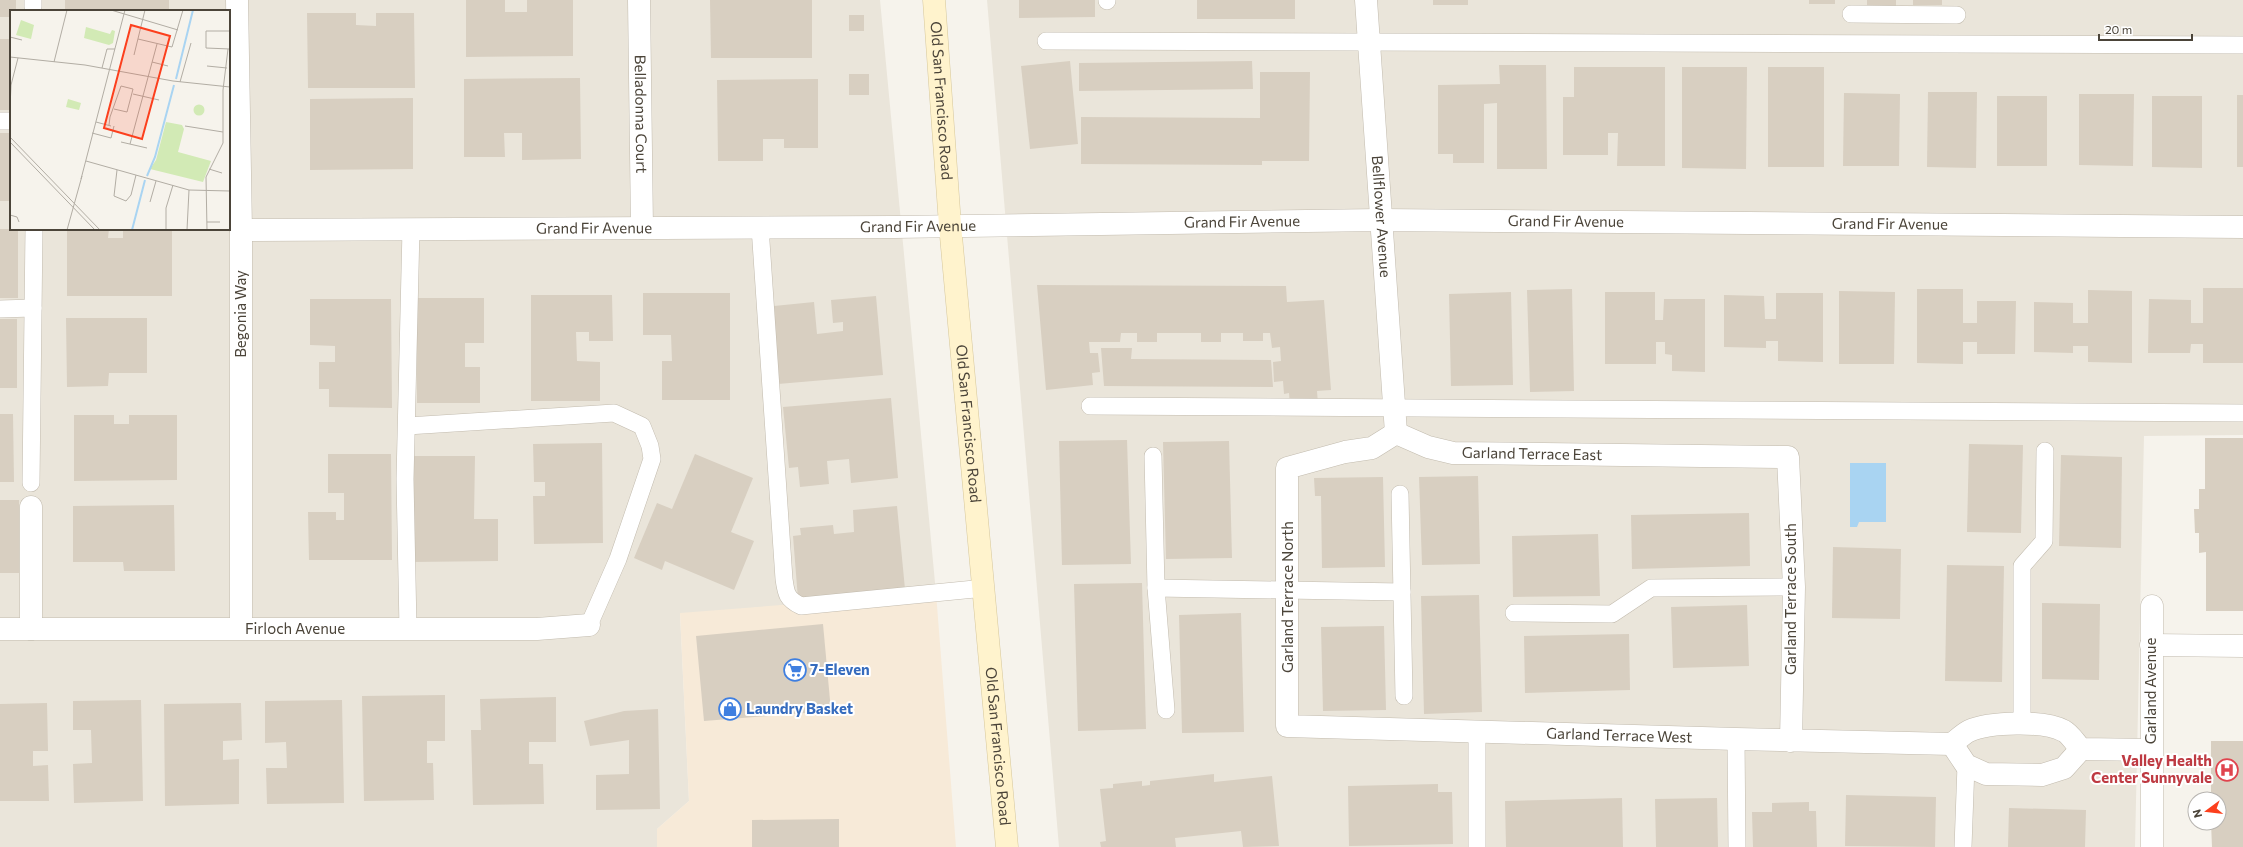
<svg xmlns="http://www.w3.org/2000/svg" width="2243" height="847" viewBox="0 0 2243 847" font-family="Commissioner,sans-serif">
	<style>
		.residential { fill: #eae5da; fill-rule: evenodd }
		.commercial { fill: #f7ead8 }
		.water { fill: #a9d4f2 }
		.building { fill: #d8cfc1 }
		.lines { fill: none; stroke-linecap: round; stroke-linejoin: round }
		.service-casing { stroke: #c2bbae; stroke-width: 18 }
		.minor-casing { stroke: #c2bbae; stroke-width: 23 }
		.secondary-casing { stroke: #d6c79b; stroke-width: 23 }
		.service { stroke: #fff; stroke-width: 17 }
		.minor { stroke: #fff; stroke-width: 22 }
		.secondary { stroke: #fff3cd; stroke-width: 22 }
		.labels { text-anchor: middle; stroke-width: 4; stroke-linejoin: round; paint-order: stroke }
		.street-label { font-size: 15px; fill: #4b4439; stroke: #fff }
		.shop-label { font-size: 15px; font-weight: bold; fill: #366cbe; stroke: #fff; text-anchor: start }
		.health-label { font-size: 15px; font-weight: bold; fill: #be3a42; stroke: #fff; text-anchor: end }
		.inset-river { fill: none; stroke: #a9d4f2; stroke-width: 2 }
		.inset-road { fill: none; stroke: #b2ada4; stroke-width: 1 }
		.view { fill: #fc3f1d; fill-opacity: 0.15; stroke: #fc3f1d; stroke-width: 2 }
		.inset-edge { fill: none; stroke: #4b4439; stroke-width: 2 }
	</style>
	<rect width="100%" height="100%" fill="#f6f3ec"/>
	<!-- residential -->
	<g class="residential">
		<path d="M0,0H880L936,593L680,614L689,801L657,829V847H0ZM11,11H229V229H11Z"/>
		<polygon points="987,0 2243,0 2243,435 2144,436 2135,847 1059,847"/>
	</g>
	<!-- commercial -->
	<polygon class="commercial" points="936,593 956,847 657,847 657,829 689,801 680,613"/>
	<!-- water -->
	<polygon class="water" points="1850,463 1886,463 1886,522 1859,522 1857,527 1850,527"/>
	<!-- building -->
	<g class="building">
		<polygon points="0,0 16,0 16,11 11,11 11,17 0,17"/>
		<rect x="65" y="0" width="104" height="11"/>
		<polygon points="466,0 505,0 505,12 527,12 527,0 573,0 573,56 466,57"/>
		<polygon points="710,0 812,0 812,58 711,58"/>
		<polygon points="1019,0 1095,0 1095,17 1019,18"/>
		<rect x="1197" y="0" width="98" height="19"/>
		<rect x="1433" y="0" width="35" height="5"/>
		<rect x="1809" y="0" width="26" height="4"/>
		<rect x="1867" y="0" width="29" height="10"/>
		<rect x="1913" y="0" width="29" height="5"/>
		<polygon points="307,13 356,13 356,25 376,26 376,13 414,13 415,88 308,88"/>
		<rect x="849" y="15" width="15" height="16"/>
		<rect x="0" y="39" width="11" height="71"/>
		<polygon points="1070,61 1078,144 1030,149 1021,66"/>
		<polygon points="1252,61 1253,89 1079,91 1079,63"/>
		<polygon points="1499,65 1546,65 1547,169 1497,169 1497,103 1484,104 1484,163 1453,163 1453,154 1438,154 1438,85 1500,84"/>
		<polygon points="1574,67 1665,67 1665,166 1617,166 1618,133 1608,133 1608,155 1563,155 1563,97 1574,97"/>
		<polygon points="1682,67 1747,67 1746,169 1682,168"/>
		<rect x="1768" y="67" width="56" height="100"/>
		<polygon points="1260,72 1310,72 1309,161 1262,161 1262,165 1081,164 1081,117 1260,118"/>
		<rect x="849" y="74" width="20" height="21"/>
		<polygon points="580,78 581,159 522,160 522,133 504,133 505,157 464,157 464,79"/>
		<polygon points="818,79 818,148 784,148 784,139 763,139 763,161 718,161 717,80"/>
		<polygon points="1928,92 1977,92 1976,168 1927,167"/>
		<polygon points="1844,93 1900,94 1899,166 1843,166"/>
		<polygon points="2079,94 2134,94 2133,166 2079,165"/>
		<rect x="2237" y="95" width="6" height="72"/>
		<rect x="1997" y="96" width="50" height="70"/>
		<polygon points="2152,96 2202,96 2202,168 2152,167"/>
		<polygon points="413,98 413,169 310,170 310,99"/>
		<rect x="0" y="133" width="11" height="68"/>
		<rect x="0" y="229" width="18" height="69"/>
		<polygon points="67,229 109,229 108,238 123,238 123,229 172,229 172,296 67,296"/>
		<polygon points="1037,285 1286,286 1287,302 1324,300 1331,390 1317,391 1318,404 1290,407 1289,393 1284,394 1283,381 1274,382 1273,362 1281,361 1280,347 1272,348 1270,333 1263,333 1263,341 1243,341 1243,333 1221,333 1221,342 1201,342 1201,333 1157,333 1157,342 1137,342 1137,333 1121,333 1120,342 1089,342 1090,353 1098,353 1100,372 1092,373 1093,385 1046,390"/>
		<polygon points="2203,288 2243,288 2243,363 2203,363 2203,344 2191,344 2190,353 2148,353 2149,299 2191,300 2191,323 2203,323"/>
		<polygon points="1572,289 1574,391 1530,392 1527,290"/>
		<polygon points="1917,289 1963,289 1963,323 1977,323 1977,301 2016,301 2015,354 1977,354 1977,342 1963,342 1963,364 1917,363"/>
		<polygon points="2088,290 2132,291 2132,363 2088,362 2088,346 2073,346 2073,353 2034,352 2034,302 2073,303 2073,323 2088,323"/>
		<polygon points="1839,291 1895,292 1894,364 1839,364"/>
		<polygon points="1511,292 1513,385 1451,386 1449,294"/>
		<polygon points="1605,292 1655,292 1655,320 1663,320 1664,299 1705,299 1705,372 1672,371 1672,355 1665,354 1665,342 1656,342 1656,364 1605,364"/>
		<polygon points="643,293 730,293 730,400 662,400 662,361 672,361 671,335 643,335"/>
		<polygon points="1776,293 1823,293 1823,362 1778,361 1778,341 1766,341 1766,348 1724,347 1724,295 1764,296 1765,319 1776,319"/>
		<polygon points="531,295 612,295 613,341 589,341 589,332 576,332 577,361 600,362 600,401 531,401"/>
		<polygon points="876,296 883,375 778,384 772,321 775,321 774,306 814,302 817,334 843,331 843,322 833,323 831,300"/>
		<polygon points="417,298 484,298 484,343 465,343 465,367 480,367 480,403 417,403"/>
		<polygon points="310,299 391,299 392,408 329,407 329,389 319,389 319,362 335,362 335,346 310,345"/>
		<polygon points="66,318 147,318 147,373 109,373 108,386 67,387"/>
		<rect x="0" y="319" width="17" height="69"/>
		<polygon points="1101,348 1132,348 1131,359 1271,360 1273,387 1104,386"/>
		<polygon points="891,398 898,478 851,483 849,459 827,461 829,484 800,487 798,467 789,468 783,407"/>
		<polygon points="0,414 13,414 14,482 0,482"/>
		<polygon points="74,415 114,415 114,424 129,424 129,415 177,415 177,480 74,481"/>
		<polygon points="2205,438 2243,438 2243,611 2206,611 2206,552 2199,553 2199,533 2195,533 2194,509 2199,509 2199,489 2205,489"/>
		<polygon points="1127,440 1131,564 1062,565 1059,441"/>
		<polygon points="1229,441 1232,558 1166,559 1163,442"/>
		<polygon points="602,443 603,543 534,544 533,496 545,496 545,482 534,482 533,444"/>
		<polygon points="1969,444 2023,445 2021,533 1967,532"/>
		<polygon points="328,454 391,454 392,560 309,560 308,512 336,512 336,520 344,520 344,493 328,493"/>
		<polygon points="695,454 753,478 731,532 754,541 734,590 665,561 662,570 634,558 657,503 672,509"/>
		<polygon points="2061,455 2122,457 2121,548 2059,546"/>
		<polygon points="412,456 475,456 474,519 498,519 498,561 412,562"/>
		<polygon points="1478,476 1480,564 1422,565 1419,477"/>
		<polygon points="1383,477 1385,567 1322,568 1321,496 1315,496 1314,478"/>
		<rect x="0" y="500" width="19" height="73"/>
		<polygon points="174,505 175,571 124,571 123,562 73,562 73,506"/>
		<polygon points="897,506 905,589 798,599 793,536 801,535 800,528 833,525 834,534 854,532 853,510"/>
		<polygon points="1749,513 1750,566 1632,569 1631,515"/>
		<polygon points="1598,534 1600,596 1513,597 1512,536"/>
		<polygon points="1833,547 1901,549 1900,619 1832,618"/>
		<polygon points="1947,565 2004,566 2002,682 1945,681"/>
		<polygon points="1142,583 1146,729 1078,731 1074,584"/>
		<polygon points="1479,595 1482,712 1424,714 1421,596"/>
		<polygon points="2042,603 2100,604 2099,680 2042,679"/>
		<polygon points="1747,605 1749,666 1673,668 1671,607"/>
		<polygon points="1241,613 1244,732 1182,733 1179,615"/>
		<polygon points="823,624 831,711 704,721 696,636"/>
		<polygon points="1384,626 1386,710 1323,711 1321,627"/>
		<polygon points="1629,634 1630,690 1525,693 1524,636"/>
		<polygon points="445,695 445,741 427,741 427,763 433,763 434,800 364,801 362,696"/>
		<polygon points="556,697 556,742 529,742 529,764 543,764 544,804 473,805 471,730 481,730 480,699"/>
		<polygon points="141,700 143,801 74,803 73,764 92,763 91,730 73,730 73,701"/>
		<polygon points="342,700 344,803 267,804 266,768 287,768 286,742 265,743 265,701"/>
		<polygon points="47,703 48,751 33,751 33,766 48,765 49,801 0,801 0,704"/>
		<polygon points="241,703 242,740 223,741 223,760 239,759 239,804 165,806 164,704"/>
		<polygon points="658,709 660,809 596,810 596,775 629,774 629,740 590,746 584,721 624,711"/>
		<polygon points="2211,741 2243,741 2243,847 2212,847 2211,823 2219,823 2219,799 2211,799"/>
		<polygon points="1214,774 1214,782 1272,776 1279,846 1243,847 1241,831 1175,838 1176,847 1101,847 1100,842 1106,841 1100,789 1113,788 1113,784 1142,781 1142,786 1150,785 1150,781"/>
		<polygon points="1438,784 1438,792 1452,792 1453,844 1349,846 1348,786"/>
		<polygon points="1846,795 1936,797 1935,847 1845,846"/>
		<polygon points="1622,798 1623,847 1506,847 1505,801"/>
		<polygon points="1717,798 1718,847 1656,847 1655,799"/>
		<polygon points="1809,802 1809,811 1816,811 1817,847 1753,847 1752,812 1772,812 1772,803"/>
		<polygon points="2009,808 2086,810 2085,847 2008,847"/>
		<polygon points="839,819 839,847 752,847 752,820"/>
	</g>
	<g class="lines">
		<!-- service casing -->
		<g class="service-casing">
			<g id="service">
				<polyline points="33,0 33,7"/>
				<polyline points="1107,0 1107,1"/>
				<polyline points="1851,14 1957,15"/>
				<polyline points="1046,41 2243,45"/>
				<polyline points="0,121 11,121"/>
				<path d="M760,227L784,579C786,594 787,599 801,606L985,588"/>
				<polyline points="0,309 33,308"/>
				<polyline points="1090,406 2243,413"/>
				<polyline points="407,426 614,413 642,426 650,446 652,459 618,559 589,625"/>
				<polyline points="1153,456 1156,588 1166,710"/>
				<polyline points="31,483 34,229"/>
				<polyline points="1400,494 1404,696"/>
				<polyline points="1156,588 1402,592"/>
				<polyline points="1514,613 1612,614 1651,588 1794,587"/>
				<polyline points="408,628 405,479 411,229"/>
				<polyline points="2022,724 2022,566 2044,541 2045,451"/>
				<polyline points="1736,739 1737,847"/>
				<polyline points="1477,847 1477,732"/>
				<polyline points="1963,847 1966,765"/>
			</g>
		</g>
		<!-- minor casing -->
		<g class="minor-casing">
			<g id="minor">
				<polyline points="237,0 241,230 241,627"/>
				<path id="s1" d="M639,0L642,228"/>
				<path id="s2" d="M1366,0L1396,433"/>
				<path id="s3" d="M241,230L895,227L1380,220L2243,227"/>
				<polyline points="31,507 31,629"/>
				<polyline points="2152,606 2152,847"/>
				<path id="s4" d="M0,629H537L589,625"/>
				<polyline points="2151,645 2243,646"/>
				<path id="s5" d="M1791,741L1794,587L1788,457L1453,453L1428,447L1396,433L1372,448L1345,452L1287,468V726L1736,739L1952,744C1957,740 1963,734 1969,731C1989,722 2044,720 2064,731C2070,734 2076,744 2081,749L2151,750"/>
				<polyline points="1952,744 1966,765 1986,774 2042,775 2064,768 2081,749"/>
			</g>
		</g>
		<!-- secondary casing -->
		<g class="secondary-casing">
			<g id="secondary">
				<path id="s6" d="M934,0L950,225L1007,847"/>
			</g>
		</g>
		<!-- service -->
		<use href="#service" class="service"/>
		<!-- minor -->
		<use href="#minor" class="minor"/>
		<!-- secondary -->
		<use href="#secondary" class="secondary"/>
	</g>
	<!-- icons -->
	<defs>
		<g id="supermarket-ring" transform="scale(1.15)"><circle r="9.5" fill="#fff" stroke="#3f7fe0" stroke-width="1.5"/><path d="M-6-5.5h2.5l.6 2H6L4.5 2H-2.5L-4.4-4H-6ZM-1.5 3.2a1.3 1.3 0 1 0 .1 0ZM3 3.2a1.3 1.3 0 1 0 .1 0Z" fill="#3f7fe0"/></g>
		<g id="shop-ring" transform="scale(1.15)"><circle r="9.5" fill="#fff" stroke="#3f7fe0" stroke-width="1.5"/><path d="M-5-2.5h2.3a2.7 3.5 0 0 1 5.4 0H5L5.5 6h-11ZM-1.5-2.5h3a1.5 2.3 0 0 0-3 0Z" fill="#3f7fe0"/></g>
		<g id="hospital-ring" transform="scale(1.15)"><circle r="9.5" fill="#fff" stroke="#e0444e" stroke-width="1.5"/><path d="M-5-5h3v3.5h4V-5h3V5h-3V1.5h-4V5h-3Z" fill="#e0444e"/></g>
	</defs>
	<g fill-rule="evenodd">
		<use href="#supermarket-ring" x="795" y="670"/>
		<use href="#shop-ring" x="730" y="709"/>
		<use href="#hospital-ring" x="2227" y="770"/>
	</g>
	<g class="labels">
		<!-- street labels -->
		<g class="street-label">
			<text dy="5" stroke="none"><textPath href="#s6" startOffset="101">Old San Francisco Road</textPath></text>
			<text dy="5" stroke="none"><textPath href="#s1" startOffset="114">Belladonna Court</textPath></text>
			<text dy="5" stroke="none"><textPath href="#s2" startOffset="217">Bellflower Avenue</textPath></text>
			<text dy="5" stroke="none"><textPath href="#s3" startOffset="1325">Grand Fir Avenue</textPath></text>
			<text dy="5" stroke="none"><textPath href="#s3" startOffset="1001">Grand Fir Avenue</textPath></text>
			<text dy="5" stroke="none"><textPath href="#s3" startOffset="1649">Grand Fir Avenue</textPath></text>
			<text dy="5" stroke="none"><textPath href="#s3" startOffset="677">Grand Fir Avenue</textPath></text>
			<text dy="5" stroke="none"><textPath href="#s3" startOffset="353">Grand Fir Avenue</textPath></text>
			<text transform="translate(241 314) rotate(-90)" y="5">Begonia Way</text>
			<text dy="5" stroke="none"><textPath href="#s6" startOffset="425">Old San Francisco Road</textPath></text>
			<text transform="translate(1532 454) rotate(1)" y="5">Garland Terrace East</text>
			<text transform="translate(1288 597) rotate(-90)" y="5">Garland Terrace North</text>
			<text transform="translate(1791 599) rotate(-90)" y="5">Garland Terrace South</text>
			<text dy="5" stroke="none"><textPath href="#s4" startOffset="295">Firloch Avenue</textPath></text>
			<text transform="translate(2151 691) rotate(-90)" y="5">Garland Avenue</text>
			<text dy="5" stroke="none"><textPath href="#s5" startOffset="1386">Garland Terrace West</textPath></text>
			<text dy="5" stroke="none"><textPath href="#s6" startOffset="749">Old San Francisco Road</textPath></text>
		</g>
		<!-- shop labels -->
		<g class="shop-label">
			<text x="810" y="675">7-Eleven</text>
			<text x="746" y="714">Laundry Basket</text>
		</g>
		<!-- health labels -->
		<g class="health-label">
			<text x="2212" y="766">Valley Health<tspan x="2212" dy="17">Center Sunnyvale</tspan></text>
		</g>
	</g>
	<!-- overview -->
	<g transform="translate(10 10)">
		<rect width="220" height="220" fill="#f6f3ec"/>
		<path d="M11,10L24,15L21,29L6,25ZM76,17L100,24L102,20L105,21L103,33L99,35L74,28ZM58,89L71,93L69,100L56,97ZM183.5 100a5.5 5.5 0 1 1 11 0a5.5 5.5 0 1 1-11 0ZM156,112L172,115L174,119L168,142L201,151L193,172L140,159L146,150Z" fill="#d2eab5"/>
		<path class="inset-river" d="M166,69L183,0M137,166L145,147L164,75M122,220L135,170"/>
		<path class="inset-road" d="M101,0L168,20M220,21H196V38L220,39M0,27L12,30M128,29L162,37L173,0M124,45L135,0M0,47L75,55L163,71L220,77M44,52L57,0M142,52L158,56M197,56L217,58M92,58L97,39H105M170,72L181,33M123,84L149,90M0,98L1,75L8,48M86,112L101,116M99,115L100,107L111,76L123,79L117,102L104,99M175,116L213,122M82,123L101,128L104,116M0,127L90,220M0,132L85,220M111,132L137,138M120,134L147,34M76,151L179,180L220,181M199,159L212,163M107,160L104,186L116,191M71,169L115,0M116,191L121,185L126,165M140,192L146,171M0,205L7,207L9,212M197,212H210M57,220L72,166M156,220V198L163,175M177,220L179,180M197,220L196,167L213,133V80L218,39"/>
		<path class="view" d="M121,15L160,26L132,129L94,118Z"/>
		<rect width="220" height="220" class="inset-edge"/>
	</g>
	<!-- north arrow -->
	<g transform="translate(2207 811) rotate(255)"><circle r="19" fill="#ffffff" stroke="#b7b4b0"/>
	<path d="M0-3L7 15L0 10L-7 15Z" fill="#fc3f1d"/>
	<text y="-6" font-size="11" font-weight="bold" text-anchor="middle" fill="#4b4439">N</text>
	</g>
	<!-- scale -->
	<path d="M2099 34v6h93v-6" fill="none" stroke="#4b4439" stroke-width="2"/>
	<text x="2105" y="34" font-size="12" fill="#4b4439" stroke="#ffffff" stroke-width="3" paint-order="stroke">20 m</text>
</svg>
